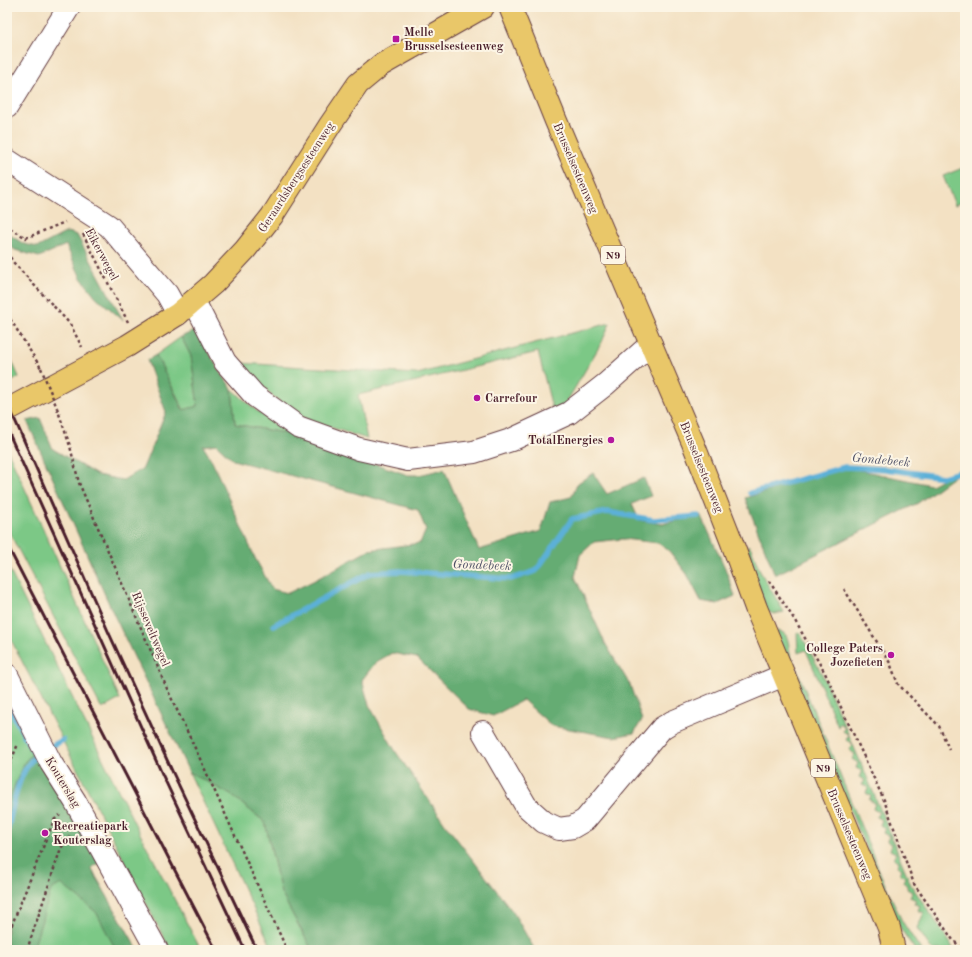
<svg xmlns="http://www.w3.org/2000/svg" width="972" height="957" viewBox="0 0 972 957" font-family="'Old Standard TT',serif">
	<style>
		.green { fill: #7cc886; stroke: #637458 }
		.forest { fill: #65ac73; stroke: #58664f; fill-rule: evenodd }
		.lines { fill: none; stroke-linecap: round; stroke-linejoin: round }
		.stream { stroke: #5cb0d8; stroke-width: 5.5 }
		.minor-casing { stroke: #633c42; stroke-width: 24 }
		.major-casing { stroke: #633c42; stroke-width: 24 }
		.path { stroke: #633c42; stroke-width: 2.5; stroke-dasharray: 3 3; stroke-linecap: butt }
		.minor { stroke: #fff; stroke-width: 22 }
		.major { stroke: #e9c769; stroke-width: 22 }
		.rail { stroke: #4a1f2b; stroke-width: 3 }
		.path-bridge { stroke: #633c42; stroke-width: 2.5; stroke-dasharray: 3 3; stroke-linecap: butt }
		.poi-dot { fill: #b5179e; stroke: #fcf5e5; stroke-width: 1.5 }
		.labels { text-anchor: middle; stroke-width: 4; stroke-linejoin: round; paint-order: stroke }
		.shield { fill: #fcf5e5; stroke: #7f5f63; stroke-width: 1 }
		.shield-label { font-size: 11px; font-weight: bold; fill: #4a1f2b }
		.poi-label { font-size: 12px; font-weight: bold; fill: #4a1f2b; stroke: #fcf5e5; text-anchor: start }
		.street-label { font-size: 12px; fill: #4a1f2b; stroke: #fcf5e5 }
		.water-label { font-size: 13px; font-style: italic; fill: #505268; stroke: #fcf5e5 }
	</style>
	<rect width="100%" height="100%" fill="#fcf5e5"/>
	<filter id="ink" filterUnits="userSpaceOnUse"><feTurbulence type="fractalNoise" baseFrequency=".025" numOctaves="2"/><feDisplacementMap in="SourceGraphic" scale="8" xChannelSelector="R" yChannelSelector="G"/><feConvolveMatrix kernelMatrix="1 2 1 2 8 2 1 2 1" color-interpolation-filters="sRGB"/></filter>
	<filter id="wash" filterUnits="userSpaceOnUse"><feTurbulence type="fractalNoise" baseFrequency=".012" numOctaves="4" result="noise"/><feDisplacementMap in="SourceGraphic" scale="16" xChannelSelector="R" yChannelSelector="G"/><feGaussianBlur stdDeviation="0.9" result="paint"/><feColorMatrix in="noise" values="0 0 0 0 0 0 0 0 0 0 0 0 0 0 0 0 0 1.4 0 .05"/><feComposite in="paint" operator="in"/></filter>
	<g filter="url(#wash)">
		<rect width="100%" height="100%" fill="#f3e1c3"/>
		<!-- green -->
		<g class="green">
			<polygon points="965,167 965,200 955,205 943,176"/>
			<polygon points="610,323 602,342 563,408 552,408 538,352 358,395 367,439 308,420 290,411 256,381 240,363 417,374"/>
			<polygon points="181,337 191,356 198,406 184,410 156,355"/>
			<polygon points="7,350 19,377 11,382 7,372"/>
			<polygon points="232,389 257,411 289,434 235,424"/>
			<polygon points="7,449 120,699 102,709 7,528"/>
			<polygon points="748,545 751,548 761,573 784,612 774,614 766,611 747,548"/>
			<polygon points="7,565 135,824 201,950 170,950 7,632"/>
			<path d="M777,631C790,632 788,644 790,653L884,882L902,921L921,950H915L897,923L776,632Z"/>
			<polygon points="799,632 800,633 822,674 867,777 911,885 951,944 952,950 932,950 917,928 924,913 918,910 920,906 914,903 916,900 910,897 912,892 907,889 908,885 903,882 905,877 900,874 902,869 897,866 899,861 893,858 896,853 890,850 892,844 887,841 889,836 883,833 885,828 880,825 882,820 876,817 879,812 873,809 875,803 869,800 871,796 866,793 868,787 862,785 865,780 859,777 862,771 856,768 858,763 852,759 855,754 849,750 853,744 846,740 849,735 843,731 845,727 840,723 838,727 806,650 798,653 797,633"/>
			<polygon points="7,696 91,868 138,950 7,950"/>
			<polygon points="189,772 231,795 265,822 281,893 312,950 273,950"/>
		</g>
		<!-- forest -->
		<g class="forest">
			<polygon points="67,232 77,235 123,320 96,297 81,278 66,245 39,257 15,250 7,244 7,233 24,244 38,247"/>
			<path d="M196,330L218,368L232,389L235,424L289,434L408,475H419L444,469L479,550L541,531L550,502L571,497L578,483L593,473L607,494L644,478L651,496L632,504L639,520L662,524L701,515L725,568L735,596L717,604L701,601L687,574L669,551L658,543L623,539L594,542L580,555L575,577L605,643L630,685L642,720L634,733L614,737L552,726L523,700L493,716L469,709L417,658L392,653L376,662L362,680L369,705L396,752L446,825L513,912L535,950H312L281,893L265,822L231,795L189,772L114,615L27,421L40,418L53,449L97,475L123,480L143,468L166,412L147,360L156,355L183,410L198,406L191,356L181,337ZM216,444L233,460L418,510L426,530L420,543L369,550L313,581L288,593L272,589L255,558L211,459L203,446Z"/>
			<polygon points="845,467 931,485 948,476 960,472 918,503 775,575 745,498"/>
			<polygon points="36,751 100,863 91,868 138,950 116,950 96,912 61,884 51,890 33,950 7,950 7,803 25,761"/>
		</g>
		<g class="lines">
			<!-- stream -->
			<g class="stream">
				<polyline points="750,493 845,467 885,469 943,477 965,470"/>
				<polyline points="274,625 370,573 400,571 511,579 536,571 572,519 607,512 654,520 698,516"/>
				<polyline points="7,704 21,730"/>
				<polyline points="23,734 33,751"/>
				<polyline points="48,748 63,740"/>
				<path d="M7,832C13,808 18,765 41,752"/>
			</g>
		</g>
	</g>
	<g filter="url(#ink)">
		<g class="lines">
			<!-- minor casing -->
			<g class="minor-casing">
				<g id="minor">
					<polyline points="7,107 69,7"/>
					<polyline points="7,160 109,226 167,294 178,314"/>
					<polyline points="194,301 225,362 255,396 298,427 359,449 408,460 474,452 511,440 569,413 606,384 651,344"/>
					<polyline points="7,675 51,763 75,801 157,950"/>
					<polyline points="483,732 526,806 544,822 559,829 573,827 585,820 662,728 672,722 784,675"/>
				</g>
			</g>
			<!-- major casing -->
			<g class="major-casing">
				<g id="major">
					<polyline points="510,7 556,121 693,443 731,540 756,608 889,928 894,950"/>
					<polyline points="7,410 127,346 178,314 213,284 245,250 272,216 330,125 358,84 381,65 483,7"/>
				</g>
			</g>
			<!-- path -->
			<g class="path">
				<polyline points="7,224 8,227 26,238 65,222"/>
				<polyline points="83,234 128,322"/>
				<polyline points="7,252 13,262 70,324 82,347"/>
				<polyline points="7,314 41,368"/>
				<polyline points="57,408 70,446 79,483 168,691 202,763 287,950"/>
				<polyline points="769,581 794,619 825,673 884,800 914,884 953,940 963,950"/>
				<polyline points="844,589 890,663 898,684 939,726 949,749"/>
				<polyline points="7,771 18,744"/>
				<polyline points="7,937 54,820 60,815"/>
				<polyline points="27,950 61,848 70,836"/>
			</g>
			<!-- minor -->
			<use href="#minor" class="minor"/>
			<!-- major -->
			<use href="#major" class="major"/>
			<!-- rail -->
			<g class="rail">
				<polyline points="7,402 108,631 173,773 257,950"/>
				<polyline points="7,429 163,776 245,950"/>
				<polyline points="7,545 216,950"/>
			</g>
			<!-- path-bridge -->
			<polyline class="path-bridge" points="41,368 57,408"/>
		</g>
	</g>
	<!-- markers -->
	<g class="poi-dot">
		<rect x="392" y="35" width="8" height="8" rx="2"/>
		<circle cx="477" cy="398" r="4"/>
		<circle cx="611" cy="440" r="4"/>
		<circle cx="891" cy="655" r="4"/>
		<circle cx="45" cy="833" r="4"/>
	</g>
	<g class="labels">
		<!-- shield labels -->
		<g class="shield">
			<rect x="601" y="246" width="24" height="18" rx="3"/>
			<rect x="811" y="759" width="24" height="18" rx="3"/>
		</g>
		<g class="shield-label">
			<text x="613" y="259">N9</text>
			<text x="823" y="772">N9</text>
		</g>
		<!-- poi labels -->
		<g class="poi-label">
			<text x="404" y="36">Melle<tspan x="404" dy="14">Brusselsesteenweg</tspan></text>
			<text x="485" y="402">Carrefour</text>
			<text x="603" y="444" text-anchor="end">TotalEnergies</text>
			<text x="883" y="652" text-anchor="end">College Paters<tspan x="883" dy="14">Jozefieten</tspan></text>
			<text x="53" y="830">Recreatiepark<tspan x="53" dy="14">Kouterslag</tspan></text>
		</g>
		<!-- street labels -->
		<g class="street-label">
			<text transform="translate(576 168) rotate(67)" y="4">Brusselsesteenweg</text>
			<text transform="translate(296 177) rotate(-57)" y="4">Geraardsbergsesteenweg</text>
			<text transform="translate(102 254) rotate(62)" y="4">Eikerwegel</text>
			<text transform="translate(702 467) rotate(68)" y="4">Brusselsesteenweg</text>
			<text transform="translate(151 629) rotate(67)" y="4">Rijsseveltwegel</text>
			<text transform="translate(63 782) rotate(59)" y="4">Kouterslag</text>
			<text transform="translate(850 834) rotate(67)" y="4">Brusselsesteenweg</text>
		</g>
		<!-- water labels -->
		<g class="water-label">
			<text transform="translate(881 459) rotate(5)" y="5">Gondebeek</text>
			<text transform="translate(482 564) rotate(2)" y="5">Gondebeek</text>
		</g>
	</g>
	<!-- margin -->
	<rect width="972" height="957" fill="none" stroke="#fcf5e5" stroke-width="24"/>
</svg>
